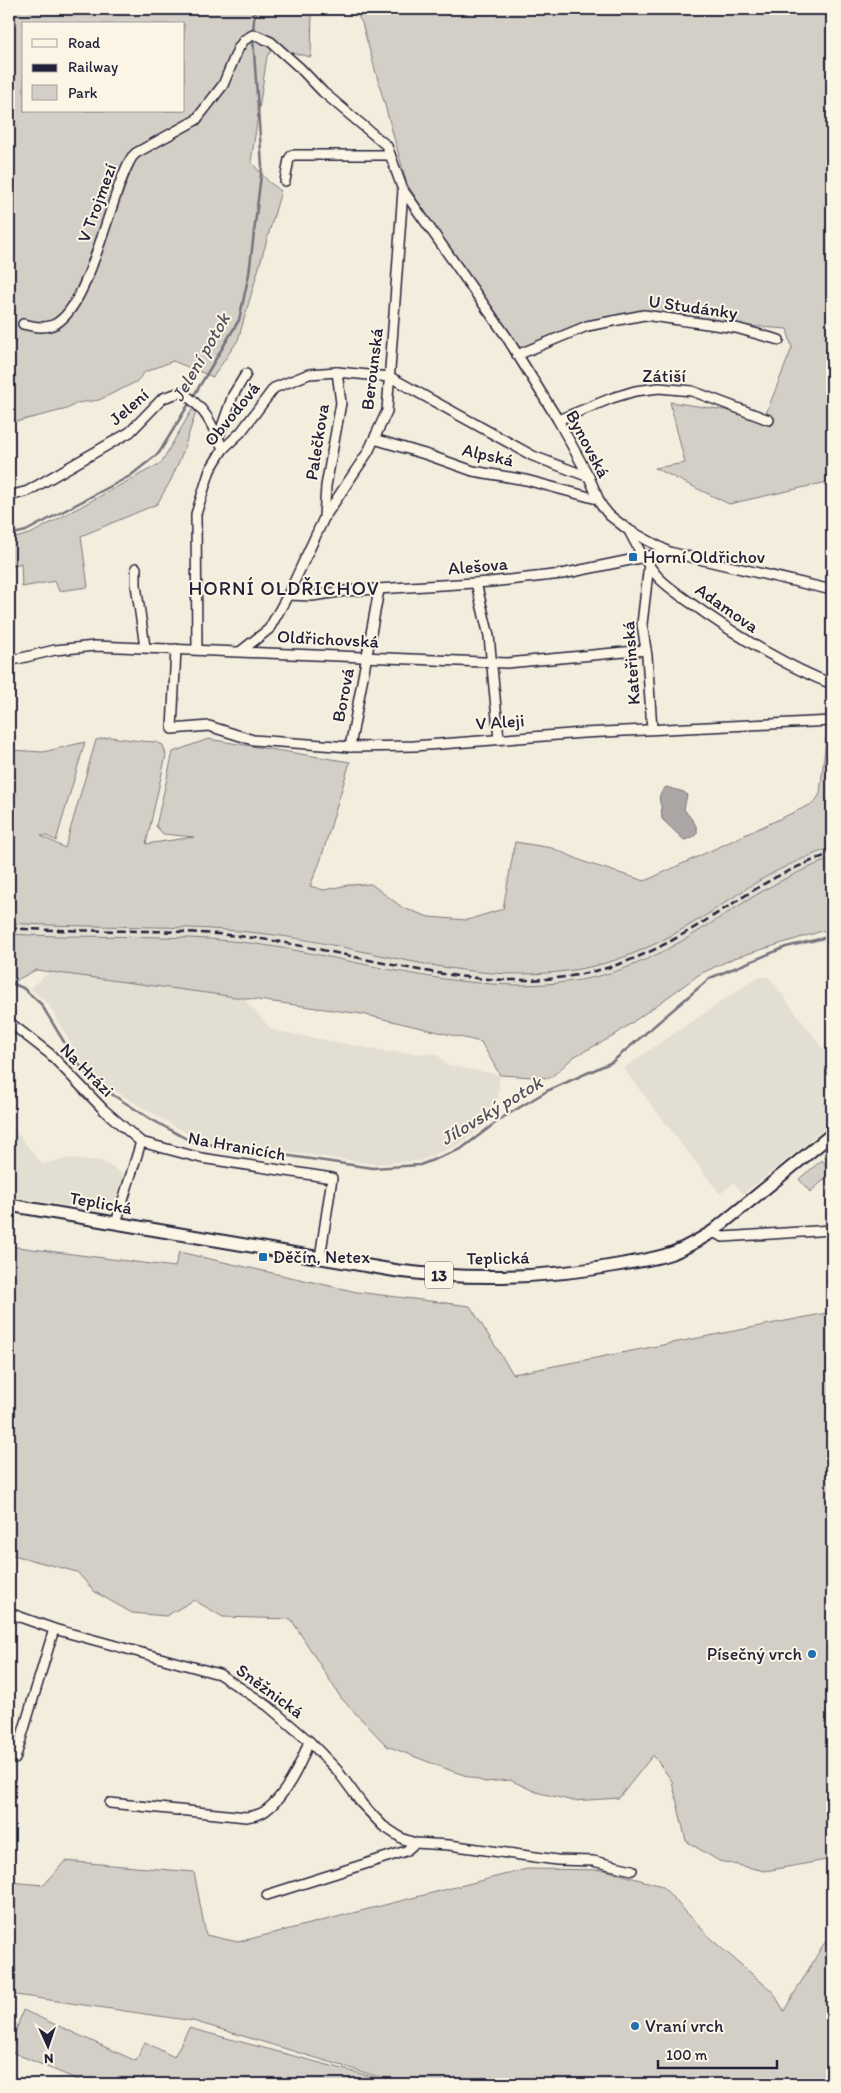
<svg xmlns="http://www.w3.org/2000/svg" width="841" height="2093" viewBox="0 0 841 2093" font-family="Itim,sans-serif">
	<style>
		.built { fill: #e3ded2 }
		.green { fill: #d4cfc6; stroke: #7b7880; fill-rule: evenodd }
		.water { fill: #aca7a6; stroke: #75727b }
		.lines { fill: none; stroke-linecap: round; stroke-linejoin: round }
		.stream { stroke: #75727b; stroke-width: 2.5 }
		.minor-casing { stroke: #22223b; stroke-width: 12 }
		.major-casing { stroke: #22223b; stroke-width: 15 }
		.minor { stroke: #fcf5e5; stroke-width: 9 }
		.major { stroke: #fcf5e5; stroke-width: 11 }
		.rail { stroke: #22223b; stroke-width: 2.5; stroke-dasharray: 8 4; stroke-linecap: butt }
		.poi-dot { fill: #1f6fb2; stroke: #fcf5e5; stroke-width: 2 }
		.labels { text-anchor: middle; stroke-width: 4; stroke-linejoin: round; paint-order: stroke }
		.shield { fill: #fcf5e5; stroke: #63616e; stroke-width: 1 }
		.shield-label { font-size: 16px; font-weight: bold; fill: #22223b }
		.street-label { font-size: 18px; fill: #22223b; stroke: #fcf5e5 }
		.poi-label { font-size: 18px; fill: #22223b; stroke: #fcf5e5; text-anchor: start }
		.water-label { font-size: 19px; font-style: italic; fill: #525160; stroke: #fcf5e5 }
		.quarter-label { font-size: 20px; letter-spacing: 1px; fill: #22223b; stroke: #fcf5e5 }
	</style>
	<rect width="100%" height="100%" fill="#f3edde"/>
	<filter id="ink" filterUnits="userSpaceOnUse"><feTurbulence type="fractalNoise" baseFrequency=".02" numOctaves="2"/><feDisplacementMap in="SourceGraphic" scale="10" xChannelSelector="R" yChannelSelector="G"/><feConvolveMatrix kernelMatrix="1 2 1 2 8 2 1 2 1" color-interpolation-filters="sRGB"/></filter>
	<g filter="url(#ink)">
		<!-- built -->
		<g class="built">
			<polygon points="832,847 832,858 791,876 765,890 716,922 668,950 629,966 604,974 552,984 523,986 472,983 268,945 228,940 9,934 9,923 229,929 270,934 473,972 523,975 551,973 601,964 644,949 686,927 760,880 786,866"/>
			<polygon points="49,972 243,998 272,1030 389,1052 437,1054 447,1065 500,1075 496,1117 460,1144 419,1161 372,1164 193,1137 101,1083 78,1056 49,1005 30,988"/>
			<polygon points="758,977 769,977 832,1061 832,1123 743,1194 734,1183 720,1194 623,1068"/>
			<polygon points="9,1123 42,1164 71,1158 101,1161 124,1175 118,1198 99,1211 9,1196"/>
		</g>
		<!-- green -->
		<g class="green">
			<path d="M9,9H312L311,57L273,49L267,56L251,162L269,182L281,191L238,340L213,377L173,361L145,372L136,382L99,400L77,403L67,409L19,421L9,420ZM24,24H184V111H24Z"/>
			<polygon points="354,9 832,9 832,481 729,504 655,468 685,463 670,402 765,416 792,348 787,329 646,318 511,350 407,184 362,23"/>
			<polygon points="193,408 196,412 182,454 171,480 157,504 81,536 88,587 59,591 55,581 22,587 21,563 9,567 9,540 32,533 161,463"/>
			<path d="M832,727V847C808,856 784,866 762,879C744,889 728,901 711,912C676,934 639,955 598,965C484,993 379,948 267,934C181,923 95,929 9,923V750L43,752L85,742L56,841L47,836H41L65,848L96,740L110,737L140,741L156,742L163,745L166,755L146,844L194,837L163,834L156,826L173,752L208,739L350,762L320,862L310,886L324,890L348,885L371,884L403,908L429,917L467,920L503,909L515,842L552,848L587,863L645,881L814,803L820,794L827,728Z"/>
			<path d="M832,858V928L734,958L700,974L612,1037L575,1056L550,1078L500,1075L481,1042L362,1014L36,970L9,984V934C86,939 164,933 241,942C361,956 482,1006 603,975C664,959 712,921 766,889C787,877 809,867 832,858Z"/>
			<polygon points="822,1160 832,1173 810,1192 799,1179"/>
			<polygon points="9,1246 175,1267 179,1252 357,1292 470,1306 513,1374 832,1312 832,1859 765,1871 719,1861 686,1841 672,1781 653,1755 619,1798 573,1801 536,1792 510,1780 485,1782 452,1771 387,1746 341,1698 291,1619 223,1617 194,1600 166,1616 132,1613 95,1592 77,1572 9,1554"/>
			<polygon points="65,1861 194,1872 206,1935 238,1942 527,1869 605,1870 662,1886 712,1940 773,1992 784,2011 823,1945 832,1934 832,2084 403,2084 193,2021 9,1994 9,1882 44,1885"/>
			<polygon points="23,2010 136,2061 145,2042 174,2057 189,2028 399,2084 88,2084 9,2051"/>
		</g>
		<!-- water -->
		<path class="water" d="M666,787L684,792L687,795L684,809C691,820 710,835 684,840L662,819C661,815 662,810 661,806C658,797 659,794 666,787Z"/>
		<g class="lines">
			<!-- stream -->
			<g class="stream">
				<polyline points="253,32 255,9"/>
				<polyline points="193,397 239,320 249,274 262,166 253,38"/>
				<polyline points="9,535 26,531 130,476 159,453 190,402"/>
				<polyline points="9,982 23,988 41,1004 75,1060 99,1086 149,1118 192,1142 373,1168 420,1165 461,1149 502,1118 547,1091 612,1062 710,978 786,947 832,936"/>
			</g>
			<!-- minor casing -->
			<g class="minor-casing">
				<g id="minor">
					<polyline points="285,181 289,159 292,155 390,155"/>
					<polyline points="403,190 506,336 558,420 589,477 601,505 609,515 627,529 669,552 832,590"/>
					<path d="M23,324C33,326 43,329 53,325C90,310 110,192 132,157L136,153L196,120L223,85L238,49L244,40L253,35L258,36L271,42L300,68L323,92L387,146L403,190L387,411L368,452L324,518L288,595L269,629L241,651"/>
					<polyline points="517,355 587,326 644,315 736,328 779,340"/>
					<polyline points="558,420 612,398 635,391 659,388 692,391 769,420"/>
					<polyline points="218,438 233,395 246,374"/>
					<polyline points="374,439 428,455 473,471 526,480 597,499"/>
					<path d="M9,496L28,491L130,432L163,398L181,392C205,407 212,424 223,449"/>
					<polyline points="324,518 326,486 341,403 337,372"/>
					<path d="M628,529C637,546 646,564 659,578C672,591 690,602 705,613C746,641 786,666 832,684"/>
					<polyline points="649,564 642,624 647,656 652,729"/>
					<polyline points="136,568 136,585 145,647"/>
					<polyline points="476,583 489,636 499,739"/>
					<polyline points="288,595 312,596 345,591 490,582 562,574 669,552"/>
					<polyline points="176,649 172,729 209,726 253,740 350,747 414,746 583,733 832,721"/>
					<polyline points="197,649 196,514 210,470 223,449 241,432 274,388 309,374 337,372 390,377 533,456 589,477"/>
					<polyline points="9,661 55,650 95,646 507,663 646,650"/>
					<polyline points="350,747 379,590"/>
					<polyline points="9,1022 50,1054 104,1110 141,1142"/>
					<polyline points="116,1223 141,1142 201,1158 332,1178 320,1258"/>
					<polyline points="712,1232 723,1237 832,1230"/>
					<polyline points="9,1613 54,1629 219,1674 268,1706 309,1741 337,1770 362,1804 383,1826 403,1839 415,1843 449,1845 557,1860 593,1861 632,1870"/>
					<polyline points="15,1759 54,1629"/>
					<path d="M110,1803L246,1817C252,1816 260,1815 265,1811C285,1797 301,1764 309,1741"/>
					<polyline points="267,1895 406,1851 415,1843"/>
				</g>
			</g>
			<!-- major casing -->
			<g class="major-casing">
				<path id="major" d="M9,1205L398,1271C472,1280 549,1278 623,1264C639,1261 656,1259 672,1253C686,1248 699,1240 712,1232L832,1134"/>
			</g>
			<!-- minor -->
			<use href="#minor" class="minor"/>
			<!-- major -->
			<use href="#major" class="major"/>
			<!-- rail -->
			<path class="rail" d="M9,928C82,933 155,928 228,935C352,946 478,1004 603,969C662,953 710,917 762,885C784,872 808,862 832,853"/>
		</g>
	</g>
	<!-- markers -->
	<g class="poi-dot">
		<rect x="628" y="552" width="10" height="10" rx="2.5"/>
		<rect x="258" y="1252" width="10" height="10" rx="2.5"/>
		<circle cx="812" cy="1654" r="5"/>
		<circle cx="635" cy="2026" r="5"/>
	</g>
	<g class="labels">
		<!-- shield labels -->
		<rect class="shield" x="425" y="1261.5" width="28" height="27" rx="4"/>
		<g class="shield-label">
			<text x="439" y="1281">13</text>
		</g>
		<!-- street labels -->
		<g class="street-label">
			<text transform="translate(97 203) rotate(-70)" y="6">V Trojmezí</text>
			<text transform="translate(693 307) rotate(8)" y="6">U Studánky</text>
			<text transform="translate(372 369) rotate(-83)" y="6">Berounská</text>
			<text x="664" y="382">Zátiší</text>
			<text transform="translate(129 407) rotate(-41)" y="6">Jelení</text>
			<text transform="translate(232 414) rotate(-51)" y="6">Obvodová</text>
			<text transform="translate(317 442) rotate(-81)" y="6">Palečkova</text>
			<text transform="translate(588 444) rotate(62)" y="6">Bynovská</text>
			<text transform="translate(488 455) rotate(13)" y="6">Alpská</text>
			<text transform="translate(478 566) rotate(-5)" y="6">Alešova</text>
			<text transform="translate(727 608) rotate(35)" y="6">Adamova</text>
			<text transform="translate(328 639) rotate(3)" y="6">Oldřichovská</text>
			<text transform="translate(631 663) rotate(-94)" y="6">Kateřinská</text>
			<text transform="translate(343 695) rotate(-79)" y="6">Borová</text>
			<text transform="translate(500 722) rotate(-4)" y="6">V Aleji</text>
			<text transform="translate(87 1070) rotate(45)" y="6">Na Hrázi</text>
			<text transform="translate(237 1146) rotate(10)" y="6">Na Hranicích</text>
			<text transform="translate(101 1203) rotate(10)" y="6">Teplická</text>
			<text transform="translate(498 1258) rotate(-1)" y="6">Teplická</text>
			<text transform="translate(270 1691) rotate(36)" y="6">Sněžnická</text>
		</g>
		<!-- poi labels -->
		<g class="poi-label">
			<text x="643" y="563">Horní Oldřichov</text>
			<text x="273" y="1263">Děčín, Netex</text>
			<text x="802" y="1660" text-anchor="end">Písečný vrch</text>
			<text x="645" y="2032">Vraní vrch</text>
		</g>
		<!-- water labels -->
		<g class="water-label">
			<text transform="translate(200 357) rotate(-60)" y="7">Jelení potok</text>
			<text transform="translate(491 1110) rotate(-31)" y="7">Jílovský potok</text>
		</g>
		<!-- quarter labels -->
		<g class="quarter-label">
			<text x="284" y="595">HORNÍ OLDŘICHOV</text>
		</g>
	</g>
	<!-- margin -->
	<rect width="841" height="2093" fill="none" stroke="#fcf5e5" stroke-width="30"/>
	<rect x="15" y="15" width="811" height="2063" fill="none" stroke="#22223b" stroke-width="2" filter="url(#ink)"/>
	<!-- legend -->
	<rect x="22" y="22" width="162" height="90" fill="#fcf5e5" stroke="#a5a1a1"/>
	<rect x="32" y="39" width="25" height="8" fill="#fcf5e5" stroke="#a5a1a1"/>
	<text x="68" y="48" font-size="15" fill="#22223b">Road</text>
	<rect x="32" y="64" width="25" height="8" fill="#22223b" stroke="#a5a1a1"/>
	<text x="68" y="72" font-size="15" fill="#22223b">Railway</text>
	<rect x="32" y="85" width="25" height="15" fill="#d4cfc6" stroke="#a5a1a1"/>
	<text x="68" y="98" font-size="15" fill="#22223b">Park</text>
	<!-- north arrow -->
	<g transform="translate(48 2046) rotate(177)" stroke="#fcf5e5" stroke-width="4" paint-order="stroke">
	<path d="M0-4L9 19L0 12L-9 19Z" fill="#22223b"/>
	<text y="-8" font-size="14" font-weight="bold" text-anchor="middle" fill="#22223b">N</text>
	</g>
	<!-- scale -->
	<path d="M658 2060v8h119v-8" fill="none" stroke="#22223b" stroke-width="2.5"/>
	<text x="666" y="2060" font-size="15" fill="#22223b" stroke="#fcf5e5" stroke-width="4" paint-order="stroke">100 m</text>
</svg>
